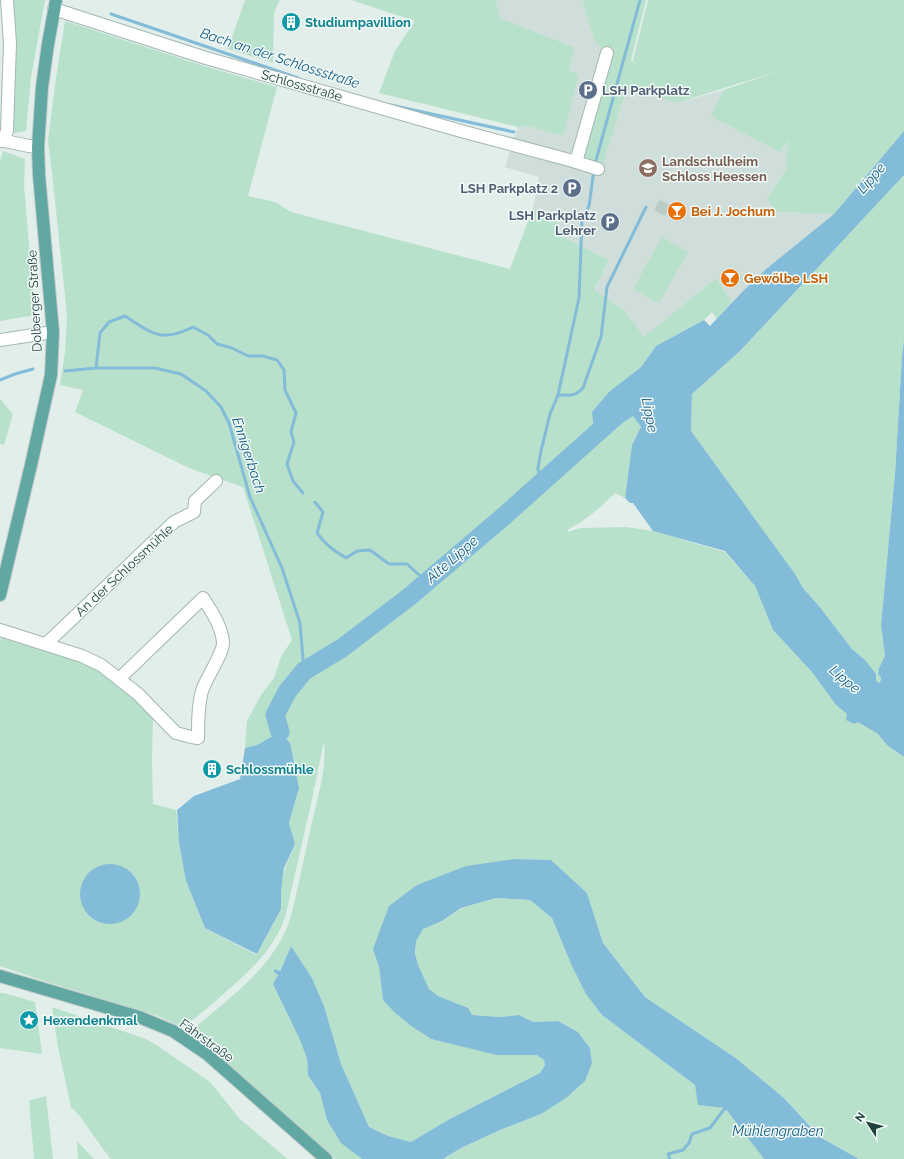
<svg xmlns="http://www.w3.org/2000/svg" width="904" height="1159" viewBox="0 0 904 1159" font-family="Raleway,sans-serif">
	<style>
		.built { fill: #cfdeda }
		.green { fill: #b8e1cb }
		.water { fill: #83bcd9 }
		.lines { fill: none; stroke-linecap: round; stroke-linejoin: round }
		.stream { stroke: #83bcd9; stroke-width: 3 }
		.river { stroke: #83bcd9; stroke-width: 19 }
		.minor-tunnel { stroke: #bacbc8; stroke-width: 12; stroke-dasharray: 12 6; stroke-linecap: butt }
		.minor-casing { stroke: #a3b7b3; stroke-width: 14 }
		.major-casing { stroke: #c0cac9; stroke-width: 14 }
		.minor { stroke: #fff; stroke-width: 12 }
		.major { stroke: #61a8a3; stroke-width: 12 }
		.labels { text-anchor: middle; stroke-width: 3; stroke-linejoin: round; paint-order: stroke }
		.culture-label { font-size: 13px; font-weight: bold; fill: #0d838f; stroke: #f2faf7; text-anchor: start }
		.street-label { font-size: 13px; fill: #1f413e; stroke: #f2faf7 }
		.service-label { font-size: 13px; font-weight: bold; fill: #4e5e75; stroke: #f2faf7; text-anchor: end }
		.education-label { font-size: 13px; font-weight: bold; fill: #785e54; stroke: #f2faf7; text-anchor: start }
		.food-label { font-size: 13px; font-weight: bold; fill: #c56008; stroke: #f2faf7; text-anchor: start }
		.water-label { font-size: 14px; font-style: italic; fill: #125c84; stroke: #f2faf7 }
	</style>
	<rect width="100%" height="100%" fill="#e1eeea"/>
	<!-- built -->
	<polygon class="built" points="496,0 582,0 595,42 612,57 583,161 602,165 626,87 676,103 724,90 719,100 722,123 724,123 780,152 789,139 786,170 768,199 776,212 834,214 765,270 732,302 716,278 643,338 624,310 594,290 609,260 559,235 556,215 533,208 539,177 505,167 518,127 528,126 563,136 568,71 574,47 500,18"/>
	<!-- green -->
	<g class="green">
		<polygon points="11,0 45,0 31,77 26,131 10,134"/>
		<polygon points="245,0 280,0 274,12 273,63 228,49"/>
		<polygon points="351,0 496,0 500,18 574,47 569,71 579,75 563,136 528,126 518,127 379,93 395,51 415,21"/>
		<polygon points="582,0 646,0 631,60 637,65 633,60 648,0 904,0 904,131 834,214 776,212 767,199 786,170 788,140 780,152 724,123 714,119 711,115 724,90 778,71 676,103 627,87 602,166 583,161 611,57 595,42"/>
		<path d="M65,21L204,66L277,87L248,196L275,202L291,212L510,269L533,208L556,215L559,235L609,260L594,290L624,310L644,337L716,278L732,302L717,319L712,312L704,320L656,346L641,367L630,376L633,416L641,427L632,445L625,498L615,493C600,508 585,521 567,530L568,532L580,528L626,527L653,531L725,552L755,586L773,630L812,672L836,705L847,714L878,734L887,745L904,757V1159H859L821,1137L785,1099L737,1059L645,997L603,943L587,893L551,860L516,859L374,949L379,967L383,1000L395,1013L411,1026L431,1039L522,1055H537L544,1060L545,1065L540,1073L448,1120L411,1142L388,1136L369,1127L341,1064L324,1006L312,978L291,946L279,972L275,969L278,975L273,984L300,1040L307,1059L308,1075L320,1093L327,1120L359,1157L362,1159H335L301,1130L191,1031C225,1001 266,974 286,930C291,919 293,907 296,895C301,873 306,850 311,827C317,799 327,770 324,741L314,789L311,788L314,790L285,918C272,952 248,973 220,997C208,1008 196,1018 182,1027L158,1016L38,979L0,966V641L2,632L105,671L153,716L152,760L153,804L176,810L179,843L186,881L205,928L257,955L281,909L280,890L285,868L295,844L289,823L299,788L280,732L257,745L245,748L247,721L261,695L274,678L281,657L292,640L243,487L189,468L75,412L83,390L60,385L65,352L67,315L52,173L48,141L56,78Z"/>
		<polygon points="3,151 25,159 24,185 35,315 0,321 0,162"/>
		<polygon points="904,175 904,339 902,357 895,474 881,625 885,656 879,668 878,674 881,678 880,683 876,681 865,660 852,649 819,606 803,588 795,575 691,431 692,394 741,350"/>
		<polygon points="662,237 688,252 659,303 633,289"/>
		<polygon points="0,399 13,414 4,445 0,444"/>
		<path d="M496,898L530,900L552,918L602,1015L695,1085L699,1105L725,1108L764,1159H443L461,1148L500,1130L541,1114L592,1063L590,1048L578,1032L558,1021L533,1022L519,1015L500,1017L472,1015C463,1000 440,1002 429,989C418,977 408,941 423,929C428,925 437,924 443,921C449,917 454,912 461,909C471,904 485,902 496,898Z"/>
		<polygon points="0,993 4,993 35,1002 42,1054 0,1048"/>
		<polygon points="52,1007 146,1039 155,1044 210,1082 240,1119 288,1159 111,1159 103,1149 79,1115 71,1107 58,1047"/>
		<polygon points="46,1096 53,1159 34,1159 29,1101"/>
		<polygon points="77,1141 94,1159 78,1159"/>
	</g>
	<!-- water -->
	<g class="water">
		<polygon points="904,131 904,175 741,350 692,394 691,431 795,574 803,588 819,606 852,649 865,660 876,674 876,681 880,683 881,678 878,674 879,668 885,656 881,625 895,474 902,357 904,339 904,757 887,745 878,734 858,722 854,724 846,720 847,714 836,705 812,672 773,630 755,586 725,551 653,531 633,503 630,503 625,498 632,445 641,427 633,416 601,437 594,431 592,412 609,392 641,367 656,346 704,320 710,326 743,291 765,270 834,214"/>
		<polygon points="280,732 290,743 299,788 289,823 295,844 284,868 281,890 281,909 257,954 205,928 186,881 179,843 177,810 194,796 240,779 245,748 257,745"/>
		<polygon points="516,859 551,860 587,893 603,943 645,997 737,1059 785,1099 820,1137 859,1159 764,1159 725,1108 698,1105 695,1085 602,1015 586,994 572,966 552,918 530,900 496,898 461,908 442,921 423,929 416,941 415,953 418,965 429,989 438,996 468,1008 472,1015 500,1017 519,1015 533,1022 558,1021 578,1032 590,1048 592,1063 585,1081 566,1098 541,1114 500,1130 461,1148 443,1159 362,1159 341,1143 327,1120 320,1093 308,1075 307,1059 300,1040 273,984 278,975 274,972 274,969 280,971 291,946 312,978 324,1006 341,1064 369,1127 388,1136 411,1142 448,1120 540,1073 545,1065 544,1060 537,1055 497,1055 431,1039 411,1026 395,1013 383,1000 379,967 373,949 389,906 417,885 466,866"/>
		<circle cx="110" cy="894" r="30"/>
	</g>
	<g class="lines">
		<!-- stream -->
		<g class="stream">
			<polyline points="111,14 298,78"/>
			<polyline points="386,104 514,132"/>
			<polyline points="595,164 640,0"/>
			<path d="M96,368L100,333L109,322L125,316C153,334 161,343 193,327L208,335L217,344L232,348L248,356H263L277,360L284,370L285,390L296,413L291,432L294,442L287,464L293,481L303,493"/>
			<polyline points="65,371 96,368 155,368 181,374 206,391 221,407 229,423 250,497 282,568 300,623 304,671"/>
			<polyline points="0,380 15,374 33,369"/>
			<path d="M558,395C569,395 575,397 583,388L601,337L607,287L646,207"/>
			<polyline points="540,484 538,468 541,451 550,414 558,395 579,298 582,220 589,206 594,170"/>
			<path d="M315,502L323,512L317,533C326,545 333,550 346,558L357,551L370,550L389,564H407L427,582"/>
			<polyline points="670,1159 668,1154 683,1150 689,1143 692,1134 710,1128 725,1108"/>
		</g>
		<!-- river -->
		<polyline class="river" points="280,732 275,715 287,692 304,671 342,648 409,597 503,517 616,416"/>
		<!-- minor-tunnel -->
		<polyline class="minor-tunnel" points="657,205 668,211"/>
		<!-- minor casing -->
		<g class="minor-casing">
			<g id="minor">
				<polyline points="54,9 206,58 461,131 573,161 598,169"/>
				<polyline points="0,140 29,146 38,147"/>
				<polyline points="3,141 7,131 10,43 7,0"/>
				<polyline points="576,162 607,53"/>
				<polyline points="0,340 53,332"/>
				<path d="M0,630L82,656L101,665L138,694L176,733L191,737L198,738C198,722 198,706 202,691C206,678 223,654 223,643C222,626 211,611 203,598L120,678"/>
				<polyline points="46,644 174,522 194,512 195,501 216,481"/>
			</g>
		</g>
		<!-- major casing -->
		<g class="major-casing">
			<g id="major">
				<polyline points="0,595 31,465 51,375 53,332 39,175 38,147 42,87 48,44 56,0"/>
				<polyline points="0,976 139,1017 173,1031 207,1054 326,1159"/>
			</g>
		</g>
		<!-- minor -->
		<use href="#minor" class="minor"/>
		<!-- major -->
		<use href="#major" class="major"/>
	</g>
	<!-- icons -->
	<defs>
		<g id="building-disc" transform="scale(1)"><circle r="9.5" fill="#0f9aa8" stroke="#f2faf7"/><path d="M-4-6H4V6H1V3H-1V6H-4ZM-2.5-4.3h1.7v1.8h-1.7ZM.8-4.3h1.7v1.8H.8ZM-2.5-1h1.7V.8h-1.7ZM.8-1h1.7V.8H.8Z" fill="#fff"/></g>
		<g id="parking-disc" transform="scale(1)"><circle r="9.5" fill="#5c6f8a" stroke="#f2faf7"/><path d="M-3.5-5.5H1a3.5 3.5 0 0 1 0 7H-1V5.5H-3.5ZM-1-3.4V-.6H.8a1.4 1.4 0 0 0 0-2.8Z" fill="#fff"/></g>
		<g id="school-disc" transform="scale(1)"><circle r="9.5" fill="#8d6e63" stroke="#f2faf7"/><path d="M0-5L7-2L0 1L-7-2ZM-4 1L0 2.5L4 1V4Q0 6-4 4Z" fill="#fff"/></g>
		<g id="bar-disc" transform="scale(1)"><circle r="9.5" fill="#e8710a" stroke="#f2faf7"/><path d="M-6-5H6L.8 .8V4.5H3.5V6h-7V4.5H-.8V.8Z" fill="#fff"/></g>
		<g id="sight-disc" transform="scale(1)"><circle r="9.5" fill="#0f9aa8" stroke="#f2faf7"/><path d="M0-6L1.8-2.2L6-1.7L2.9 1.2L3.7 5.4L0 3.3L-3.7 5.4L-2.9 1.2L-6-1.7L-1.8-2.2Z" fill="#fff"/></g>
	</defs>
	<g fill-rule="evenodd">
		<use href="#building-disc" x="291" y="22"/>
		<use href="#parking-disc" x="588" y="90"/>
		<use href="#school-disc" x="648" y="168"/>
		<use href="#parking-disc" x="572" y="188"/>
		<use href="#bar-disc" x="677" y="211"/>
		<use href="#parking-disc" x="610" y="222"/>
		<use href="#bar-disc" x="730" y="278"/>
		<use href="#building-disc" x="212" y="769"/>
		<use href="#sight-disc" x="29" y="1020"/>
	</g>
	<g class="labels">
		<!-- culture labels -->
		<g class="culture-label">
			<text x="305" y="27">Studiumpavillion</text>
			<text x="226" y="774">Schlossmühle</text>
			<text x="43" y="1025">Hexendenkmal</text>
		</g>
		<!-- street labels -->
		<g class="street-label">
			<text transform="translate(302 85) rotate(16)" y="5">Schlossstraße</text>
			<text transform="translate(34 301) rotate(-93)" y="5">Dolberger Straße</text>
			<text transform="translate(124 570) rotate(-43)" y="5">An der Schlossmühle</text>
			<text transform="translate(207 1040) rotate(36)" y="5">Fährstraße</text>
		</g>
		<!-- service labels -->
		<g class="service-label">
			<text x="602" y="95" text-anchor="start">LSH Parkplatz</text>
			<text x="558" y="193">LSH Parkplatz 2</text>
			<text x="596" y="220">LSH Parkplatz<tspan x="596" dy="15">Lehrer</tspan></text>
		</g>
		<!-- education labels -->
		<g class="education-label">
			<text x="662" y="166">Landschulheim<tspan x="662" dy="15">Schloss Heessen</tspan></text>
		</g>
		<!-- food labels -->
		<g class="food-label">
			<text x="691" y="216">Bei J. Jochum</text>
			<text x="744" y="283">Gewölbe LSH</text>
		</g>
		<!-- water labels -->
		<g class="water-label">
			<text transform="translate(280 58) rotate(18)" y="5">Bach an der Schlossstraße</text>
			<text transform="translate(871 178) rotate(-49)" y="5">Lippe</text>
			<text transform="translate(650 415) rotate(79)" y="5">Lippe</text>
			<text transform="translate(249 455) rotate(72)" y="5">Ennigerbach</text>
			<text transform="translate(452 559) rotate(-41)" y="5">Alte Lippe</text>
			<text transform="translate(845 679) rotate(40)" y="5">Lippe</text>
			<text x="778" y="1136">Mühlengraben</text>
		</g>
	</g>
	<!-- north arrow -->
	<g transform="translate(868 1123) rotate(306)" stroke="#f2faf7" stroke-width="3" paint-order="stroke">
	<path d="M0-3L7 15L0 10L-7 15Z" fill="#1f413e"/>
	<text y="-6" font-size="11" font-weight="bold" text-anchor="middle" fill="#1f413e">N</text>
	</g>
</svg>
